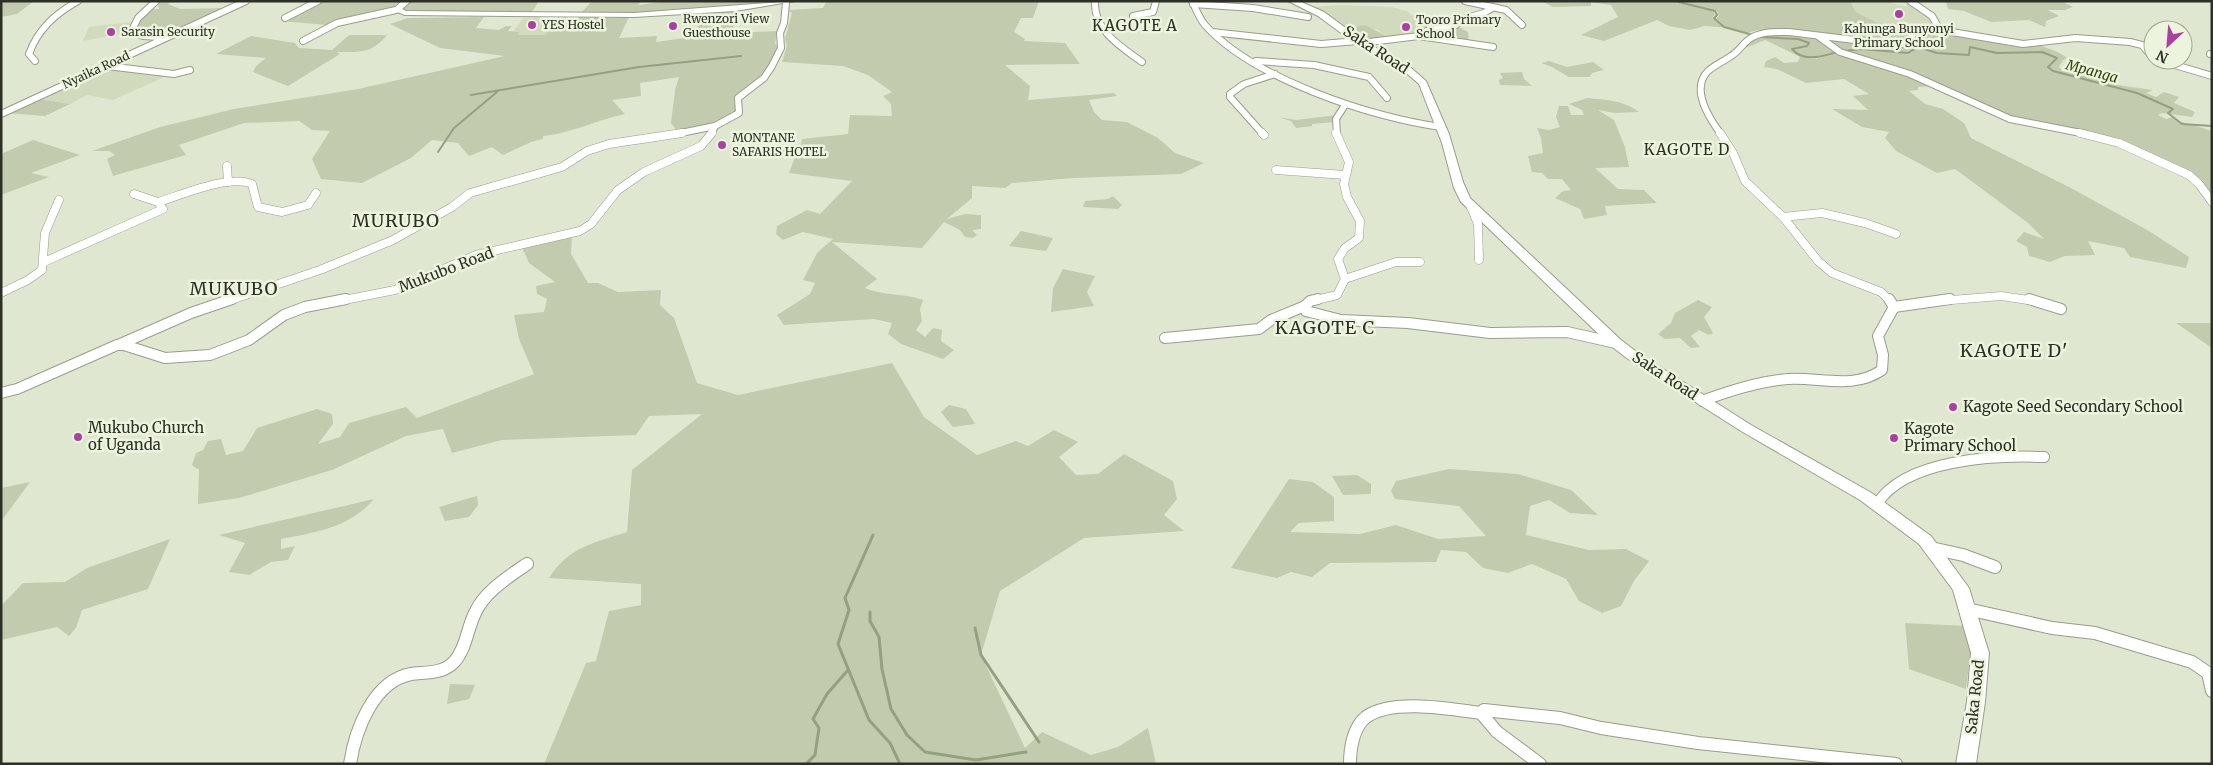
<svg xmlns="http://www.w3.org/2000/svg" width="2213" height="765" viewBox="0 0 2213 765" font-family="Merriweather,serif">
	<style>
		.built { fill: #d1dabd }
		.green { fill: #c2cbae }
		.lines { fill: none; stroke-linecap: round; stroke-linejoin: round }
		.stream-far1 { stroke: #95a080; stroke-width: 2 }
		.stream { stroke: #95a080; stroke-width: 3 }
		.minor-far3-casing { stroke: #989e89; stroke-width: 8 }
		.minor-far2-casing { stroke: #989e89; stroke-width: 9 }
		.minor-far1-casing { stroke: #989e89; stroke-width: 12 }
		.minor-casing { stroke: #989e89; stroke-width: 14 }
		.major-casing { stroke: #989e89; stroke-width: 2 }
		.minor-far3 { stroke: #fff; stroke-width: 6 }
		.minor-far2 { stroke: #fff; stroke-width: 8 }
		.minor-far1 { stroke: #fff; stroke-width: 10 }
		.minor { stroke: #fff; stroke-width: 12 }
		.major { fill: #fff; fill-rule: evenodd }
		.poi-dot { fill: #ab40a0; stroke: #edf4de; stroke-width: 2 }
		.labels { text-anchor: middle; stroke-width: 5; stroke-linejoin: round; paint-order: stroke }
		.far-poi-label { font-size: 12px; fill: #2d3027; stroke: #edf4de; text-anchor: start }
		.far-street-label { font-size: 12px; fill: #2d3027; stroke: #edf4de }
		.far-water-label { font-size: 14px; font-style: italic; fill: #35410b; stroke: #edf4de }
		.far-quarter-label { font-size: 15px; letter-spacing: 1px; fill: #2d3027; stroke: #edf4de }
		.street-label { font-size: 15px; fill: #2d3027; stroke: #edf4de }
		.poi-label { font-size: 15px; fill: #2d3027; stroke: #edf4de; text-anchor: start }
		.quarter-label { font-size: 18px; letter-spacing: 1px; fill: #2d3027; stroke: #edf4de }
	</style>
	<rect width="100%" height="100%" fill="#e0e7d0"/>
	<!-- built -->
	<g class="built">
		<polygon points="1850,1 1884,1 1907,7 1906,3 1926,12 1934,28 1909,31 1876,22 1856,12"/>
		<polygon points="1340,5 1392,7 1406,11 1433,28 1419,33 1388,37 1376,29 1345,29 1312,7"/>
		<polygon points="523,18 560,18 545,35 511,35"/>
		<polygon points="131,22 126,33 83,41 89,27"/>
		<polygon points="107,67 169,75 113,100 87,95 70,104 38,99"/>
	</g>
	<!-- green -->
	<g class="green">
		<polygon points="1,1 34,1 17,14 1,17"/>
		<polygon points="161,1 171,1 168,4 180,9 228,8 163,37 135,34 135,24 149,9 159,9 158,5"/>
		<polygon points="320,1 402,1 390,9 327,25 281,21"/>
		<polygon points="410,1 539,1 532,12 582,12 592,1 641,1 638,5 668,1 787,1 629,15 408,13 401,9"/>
		<path d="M827,1H1039L1033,18H1021L1014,32L1025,39L1024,41L1065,43L1080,64L1005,65L1030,86L1028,100L1114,93L1117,96L1089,100L1094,112L1102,120L1127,122L1158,138L1175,153L1204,163L1181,174L1074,178L1012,183L1005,188L972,186V198L947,219L965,214L981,215V229L972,230L977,235L973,238L965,237L960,230L944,222L922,248L832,242L877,279L865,288C884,296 904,293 923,300L920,309L922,321L916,330L925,337L933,328L942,330L941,341L954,350L943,359L901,344L888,334L892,323L874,319L784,325L777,315L810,294L815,283L803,280L817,253L833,239L803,232L783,240L776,234L777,226L807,210L820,214L852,181L789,173L795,157L769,155L775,148H800L802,139L848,134L850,115L892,116L891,104L883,96L892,92L868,75L843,66L782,62L787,46L785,39L792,13L788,10L823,8Z"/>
		<polygon points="1542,1 1673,1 1679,4 1676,1 1850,1 1856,12 1876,22 1909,31 1904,42 1898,44 1780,30 1758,30 1747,33 1726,27 1716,18 1719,16 1717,11 1681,3 1713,11 1715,14 1712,18 1729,28 1705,26 1690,30 1669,26 1657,20 1604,41 1581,35 1618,17 1611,5 1591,2 1591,6 1553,7"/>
		<polygon points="1946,1 2061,1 2073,7 2065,10 2048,10 2059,16 2046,21 2045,27 2029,20 1991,22 1964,11 1948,9"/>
		<path d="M778,5L735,12L733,33L777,31L775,44L779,47L764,75L741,91L734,100L736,112L715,123L678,132L671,123L675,90L679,77L640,83L641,96L612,100L625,114C597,120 572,133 543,136V139L531,142L503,155L492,147L469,156L458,143L432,140L411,158L362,183L321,179L312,159L330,131L312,130L299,121L244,123L179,145L186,155L113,176L107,159L115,155L109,151H92L160,127L234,109L358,89L505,56L440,48L390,24L408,18L484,17L476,28L499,30L506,26H512L508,31L519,32L518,35H545L560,18L629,17L619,38L657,36L656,42L698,36L697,14Z"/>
		<polygon points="1365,25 1388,37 1362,40 1345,29"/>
		<polygon points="1455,25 1468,32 1469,43 1422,34"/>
		<path d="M1937,31C1969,35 2045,39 2067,58L2063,60L2059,67L2062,71H2098L2114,75L2110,81L2117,85L2153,90L2146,93L2156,97L2164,92L2179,97L2174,103L2195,112L2192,117L2162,113L2158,115L2166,119L2173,117L2179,121L2212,131V200L2202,187L2128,145L2014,119L1924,78L1839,49L1825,37L1908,46L1912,43L1915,35L1921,32Z"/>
		<polygon points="1760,32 1813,36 1838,52 1809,58 1814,59 1841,53 1937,86 1918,87 1918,90 1909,91 1925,104 1943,109 1964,123 1971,138 2071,188 2149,231 2189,257 2186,268 2130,257 2124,248 2088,241 2095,255 2065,256 2050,262 2029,256 2027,247 2016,241 2024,232 2044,239 2028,223 1955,169 1937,173 1896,151 1885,138 1889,132 1862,127 1832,109 1868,110 1853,96 1869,94 1844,79 1806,83 1777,69 1764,67 1766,61 1775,57 1784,63 1798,62 1800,57 1765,40 1743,49 1748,35 1758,37"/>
		<path d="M349,35H387C371,54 360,52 337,52L340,54L288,86L253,72L256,66L266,58L216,54L251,36L295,43L299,48L332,50Z"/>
		<polygon points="1549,61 1567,67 1593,62 1604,70 1592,73 1590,77 1569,77 1552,67 1541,63"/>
		<polygon points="1522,72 1524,79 1532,86 1500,85 1499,80 1503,78 1500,73"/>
		<path d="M1587,98C1606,100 1623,100 1639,112L1615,113L1598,110L1614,120L1625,147L1629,167L1595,168L1618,189L1644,190L1657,203L1605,206L1607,215L1584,219L1580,209L1555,198L1563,191L1571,190L1562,179H1548L1542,173L1532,172L1528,156L1543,153L1541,138L1537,128L1549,130L1560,127L1556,117L1559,106H1568L1571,115H1584L1582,110L1569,104Z"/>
		<polygon points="38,99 70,104 45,116 7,113"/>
		<polygon points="1337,115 1335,122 1312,124 1312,126 1296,128 1291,121 1278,117 1296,120"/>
		<polygon points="33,140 80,155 31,173 49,177 1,195 1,154"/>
		<polygon points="1113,196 1122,205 1118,209 1083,207 1085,201 1108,199"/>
		<polygon points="1021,231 1053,238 1046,251 1009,246"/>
		<path d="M572,236L571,254L588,283H598L618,292L661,290L660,305L674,318L697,383L738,395L892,363L924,417L977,455L1016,441L1028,446L1054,430L1078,442L1059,457L1076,475L1098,474L1124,454L1173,481L1177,499L1164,515L1184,531L1084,538L1000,591L981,655L1025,748L1042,732L1091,755L1118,747L1148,728L1156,764H544L586,663L596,661L609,611L641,605V584L549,578C570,546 594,543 627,532L632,470L702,414L649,416L636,435L502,440L452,453L443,429L406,436L332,470L239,498L198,504L199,470L192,465L196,453L203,450L208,441L221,439L226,455L243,451L257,428L317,409L332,414L333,424L318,444L340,437L349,423L406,407L417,418L534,374L519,339L514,315L544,312L547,299L537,294L536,286L555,282L529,263L521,245Z"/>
		<polygon points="1063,269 1095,276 1087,292 1094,306 1051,312 1053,288"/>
		<polygon points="1698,300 1712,307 1704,317 1713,333 1709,335 1699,330 1691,336 1700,347 1691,348 1680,338 1665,339 1658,334 1671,323 1675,313"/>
		<polygon points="2176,323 2212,323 2212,348"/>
		<polygon points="949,405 966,409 975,424 953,427 941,412"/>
		<polygon points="1449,469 1518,474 1571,490 1598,515 1570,513 1549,500 1530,506 1526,535 1589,550 1626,549 1649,561 1634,581 1621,606 1602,613 1579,601 1566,579 1532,564 1508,573 1483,568 1466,552 1441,550 1436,562 1330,563 1312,577 1291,572 1277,578 1231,568 1289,479 1313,482 1334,497 1334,521 1299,523 1290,532 1360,534 1396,525 1438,539 1486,536 1459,506 1395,499 1391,491 1396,481"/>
		<polygon points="1357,475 1371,484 1371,494 1343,495 1332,476"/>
		<polygon points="30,482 2,520 1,520 1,488"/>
		<polygon points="477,496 478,505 469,517 445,521 439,507"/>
		<path d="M374,499C349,528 317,532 281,539V549L295,546L288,560L271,562L249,575L229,572L245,543L219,535Z"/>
		<polygon points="170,539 148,589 82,610 76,628 69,636 57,627 1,640 1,606 23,583 65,582 87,568"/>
		<polygon points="1905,623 1966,626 1971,648 1966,689 1909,669"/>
		<polygon points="450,684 475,685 469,699 447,704"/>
	</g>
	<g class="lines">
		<!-- stream-far1 -->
		<g class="stream-far1">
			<polyline points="1675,1 1715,11 1717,15 1714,18 1724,27 1753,35"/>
			<path d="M1761,37L1798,39L1809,43L1807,46L1792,49C1804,63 1822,56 1838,52"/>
			<polyline points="1844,51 1862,49 1908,53 1918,47 1937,53 1969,55 1970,47 1997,53 2042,52 2057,58 2048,67 2053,71 2137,93 2173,109 2168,113 2182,124 2212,126"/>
			<polyline points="471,95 639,67 741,56"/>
			<polyline points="438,152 454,128 497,92"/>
		</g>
		<!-- stream -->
		<g class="stream">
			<polyline points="873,535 845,598 849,610 838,644 869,720 890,743 900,764"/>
			<polyline points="870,612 870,621 879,637 882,669 891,709 907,735 925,752 976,760 1026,752"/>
			<polyline points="975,628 981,655 1039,742"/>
			<polyline points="806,764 815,755 819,728 813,719 827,694 848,670"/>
		</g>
		<!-- minor-far3 casing -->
		<g class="minor-far3-casing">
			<g id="minor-far3">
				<polyline points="156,1 138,18 131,32 143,36 160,37"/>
				<path d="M1095,1C1093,30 1121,47 1142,62"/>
				<path d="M1192,1C1196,9 1199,18 1205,25C1252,78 1372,118 1441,127"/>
				<polyline points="1465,1 1506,10 1522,25"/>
				<polyline points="1193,4 1253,8 1308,17"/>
				<polyline points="1133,16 1153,12 1156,1"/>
				<polyline points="285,18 318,1"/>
				<polyline points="1940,30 2023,44 2076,38 2130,42 2142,45 2153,58"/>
				<polyline points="1212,32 1321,44 1358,41"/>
				<polyline points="1419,36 1493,47"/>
				<polyline points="1818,36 1840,52 1910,74 2010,119 2086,134"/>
				<polyline points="303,41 337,23 396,10"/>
				<polyline points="1361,43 1419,36 1427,31 1456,25 1463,19 1484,13 1492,8"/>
				<polyline points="2210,54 2212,54"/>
				<polyline points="2158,60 2212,76"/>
				<path d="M35,61L29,54C38,29 55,14 78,1"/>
				<polyline points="1256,61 1314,65 1369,77 1387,98"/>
				<polyline points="107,66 174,74 190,70"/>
				<polyline points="1,114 246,1"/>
				<polyline points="676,134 715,126"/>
				<polyline points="711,134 715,126 739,113 738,98 764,78 772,66 781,48 780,33 784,23 786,3"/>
				<polyline points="1263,134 1230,97 1230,94 1244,84 1275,74"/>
				<polyline points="1337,134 1336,119 1345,105"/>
				<path d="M1721,134C1709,118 1690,89 1708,71C1715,65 1724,61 1731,56C1738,52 1742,45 1748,40C1759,31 1776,32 1789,32L1896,45L1907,43L1915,32L1940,30L1932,16L1910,1"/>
			</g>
		</g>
		<!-- minor-far2 casing -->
		<g class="minor-far2-casing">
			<g id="minor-far2">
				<polyline points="1262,133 1264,135"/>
				<polyline points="1336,133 1349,162 1344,184 1347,197 1360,221 1359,238 1345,248 1338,259 1345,279"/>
				<polyline points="1720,133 1733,153 1745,181 1783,217 1818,261 1832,273 1881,292 1890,301"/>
				<polyline points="2080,133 2119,143 2189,175 2199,184 2212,202"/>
				<polyline points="227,166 228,182"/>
				<polyline points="1276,170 1345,175"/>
				<path d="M158,202C182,195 229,174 252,184L258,207L282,212L308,205L316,193"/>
				<polyline points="1470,205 1478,224 1479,260"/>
				<polyline points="1783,217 1822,213 1865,223 1896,234"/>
				<polyline points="44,262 163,209 158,202 134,194"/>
				<polyline points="1,293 28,280 42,270 45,233 59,200"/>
				<polyline points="228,301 320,270 393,240 452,207 470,193 562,167 587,151 609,144 682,133"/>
				<polyline points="339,301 395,290 476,255 580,231 591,224 618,190 644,172 701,146 712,133"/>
				<polyline points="1312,301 1337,295 1345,279 1396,262 1420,262"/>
				<polyline points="1939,301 2001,296 2035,301"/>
			</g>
		</g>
		<!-- minor-far1 casing -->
		<g class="minor-far1-casing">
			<g id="minor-far1">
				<polyline points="1318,299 1310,301 1305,306 1306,311 1341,320 1408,323 1490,333 1567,332 1616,343"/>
				<polyline points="2029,299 2061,309"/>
				<polyline points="1894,307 1950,299"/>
				<polyline points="1165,338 1259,329 1271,320 1305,306"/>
				<polyline points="118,345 191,313 232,299"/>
				<polyline points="1,393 17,389 117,345 124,345 165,358 210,355 249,340 284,315 305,307 346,299"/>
				<path d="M1702,401C1729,391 1759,381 1788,379C1820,377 1853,390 1882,370L1883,355L1878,336L1894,307L1889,299"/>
				<path d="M1877,504C1905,459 1996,455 2044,457"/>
			</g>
		</g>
		<!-- minor casing -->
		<g class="minor-casing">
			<g id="minor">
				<polyline points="1931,548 1963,555 1995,567"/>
				<polyline points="1967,609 2052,628 2095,633 2192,662 2208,673 2212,691"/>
				<path d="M350,764C355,731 373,681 411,674C425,672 443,674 454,662C466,649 467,629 475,613C484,592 508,577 527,564"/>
				<path d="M1350,764C1350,749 1353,727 1366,717C1392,698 1451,709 1481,713"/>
				<polyline points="1540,764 1497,732 1481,713 1484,710 1560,718 1601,728 1698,743 1896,764"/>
			</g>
		</g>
		<!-- major casing -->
		<g class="major-casing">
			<g id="major">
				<polygon points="402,1 411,1 402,9 406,11 634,13 795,1 735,11 634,17 405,15 392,10"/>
				<polygon points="1288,1 1299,1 1324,12 1362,40 1410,67 1426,81 1449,134 1463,182 1470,198 1621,340 1638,353 1751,425 1870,492 1931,536 1969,588 1989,653 1985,702 1976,764 1956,764 1967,702 1971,653 1953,590 1919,544 1860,500 1741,431 1628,359 1611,346 1461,202 1454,188 1442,143 1419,84 1404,71 1356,44 1318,16"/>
			</g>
		</g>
		<!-- minor-far3 -->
		<use href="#minor-far3" class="minor-far3"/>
		<!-- minor-far2 -->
		<use href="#minor-far2" class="minor-far2"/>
		<!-- minor-far1 -->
		<use href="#minor-far1" class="minor-far1"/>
		<!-- minor -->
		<use href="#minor" class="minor"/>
		<!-- major -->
		<use href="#major" class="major"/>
	</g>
	<!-- markers -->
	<g class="poi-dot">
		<circle cx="1899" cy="14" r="5"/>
		<circle cx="532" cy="25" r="5"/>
		<circle cx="673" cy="26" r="5"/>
		<circle cx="1406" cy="27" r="5"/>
		<circle cx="111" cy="32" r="5"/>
		<circle cx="722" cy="145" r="5"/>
		<circle cx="1953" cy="407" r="5"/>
		<circle cx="78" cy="437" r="5"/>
		<circle cx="1894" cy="438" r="5"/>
	</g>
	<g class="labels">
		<!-- far-poi labels -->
		<g class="far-poi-label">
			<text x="683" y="23">Rwenzori View<tspan x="683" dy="14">Guesthouse</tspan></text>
			<text x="1416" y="24">Tooro Primary<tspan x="1416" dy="14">School</tspan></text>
			<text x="542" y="29">YES Hostel</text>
			<text x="1899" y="33" text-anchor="middle">Kahunga Bunyonyi<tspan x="1899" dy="14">Primary School</tspan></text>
			<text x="121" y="36">Sarasin Security</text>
			<text x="732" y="142">MONTANE<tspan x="732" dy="14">SAFARIS HOTEL</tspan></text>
		</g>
		<!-- far-street labels -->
		<g class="far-street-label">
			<text transform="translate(96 70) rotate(-25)" y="4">Nyaika Road</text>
		</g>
		<!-- far-water labels -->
		<g class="far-water-label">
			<text transform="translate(2092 71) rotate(15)" y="5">Mpanga</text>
		</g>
		<!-- far-quarter labels -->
		<g class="far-quarter-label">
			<text x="1135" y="31">KAGOTE A</text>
			<text x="1687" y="155">KAGOTE D</text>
		</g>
		<!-- street labels -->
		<g class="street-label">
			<text transform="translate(1376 50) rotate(33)" y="5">Saka Road</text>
			<text transform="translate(446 270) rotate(-21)" y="5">Mukubo Road</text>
			<text transform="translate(1665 376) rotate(33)" y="5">Saka Road</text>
			<text transform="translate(1975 697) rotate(-84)" y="5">Saka Road</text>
		</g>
		<!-- poi labels -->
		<g class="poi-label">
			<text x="1963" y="412">Kagote Seed Secondary School</text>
			<text x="88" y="433">Mukubo Church<tspan x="88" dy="17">of Uganda</tspan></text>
			<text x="1904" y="434">Kagote<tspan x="1904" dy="17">Primary School</tspan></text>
		</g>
		<!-- quarter labels -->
		<g class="quarter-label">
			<text x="396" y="227">MURUBO</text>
			<text x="234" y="295">MUKUBO</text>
			<text x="1325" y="334">KAGOTE C</text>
			<text x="2014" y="357">KAGOTE D'</text>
		</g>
	</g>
	<!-- border -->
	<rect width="2213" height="765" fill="none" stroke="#2d3027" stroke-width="5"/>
	<!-- north arrow -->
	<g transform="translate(2168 45) rotate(206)"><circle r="24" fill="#edf4de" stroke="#a0a695"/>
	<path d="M0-4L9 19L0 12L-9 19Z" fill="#ab40a0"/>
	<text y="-8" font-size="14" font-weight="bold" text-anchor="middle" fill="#2d3027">N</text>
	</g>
</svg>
